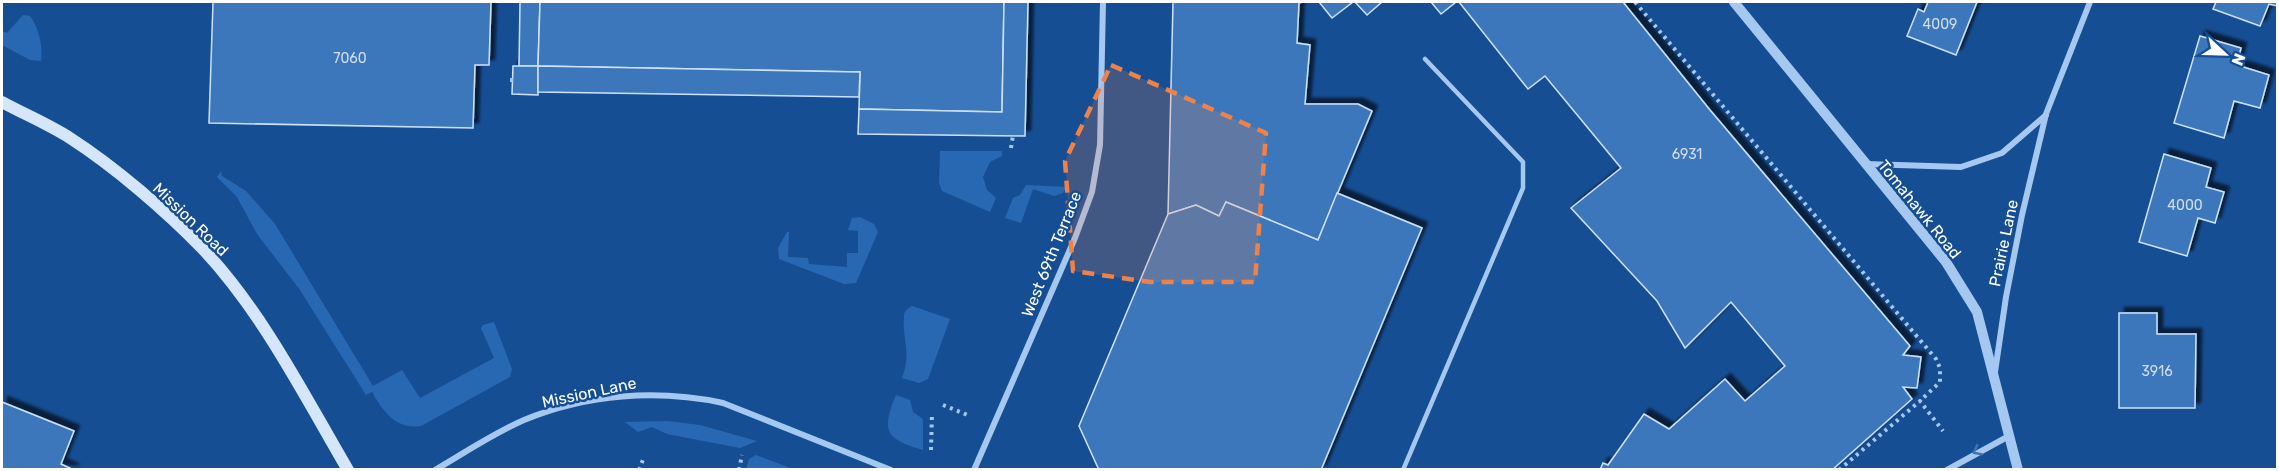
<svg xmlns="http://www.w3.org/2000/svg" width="2279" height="471" viewBox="0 0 2279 471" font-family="Rubik,sans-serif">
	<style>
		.green { fill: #2868b3 }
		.building { fill: #3e77bb; stroke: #cce2fc; stroke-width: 1.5; filter: url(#shadow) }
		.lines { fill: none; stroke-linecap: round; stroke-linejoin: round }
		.path { stroke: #a5c8f1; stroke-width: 4; stroke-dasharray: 3 4.5; stroke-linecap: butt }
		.service { stroke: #a5c8f1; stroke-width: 4.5 }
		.minor { stroke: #a5c8f1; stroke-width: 6 }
		.tertiary { stroke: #a5c8f1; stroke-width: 10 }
		.secondary { stroke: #d4e5fc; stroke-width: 12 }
		.oneway { stroke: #4173b0 }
		.marked { fill: #ee8249; fill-opacity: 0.2; stroke: #ee8249; stroke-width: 4.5; stroke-dasharray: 12 8; stroke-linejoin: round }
		.labels { text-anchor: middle; stroke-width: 5; stroke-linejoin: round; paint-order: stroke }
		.number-label { font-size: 14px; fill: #cfddee }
		.street-label { font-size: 16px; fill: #fff; stroke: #164e94 }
	</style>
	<defs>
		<filter id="shadow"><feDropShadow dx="5.5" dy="-5.5" stdDeviation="1.5" flood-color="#0009"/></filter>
	</defs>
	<rect width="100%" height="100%" fill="#164e94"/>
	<!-- green -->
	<g class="green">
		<path d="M23,15L30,16C39,28 43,46 41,61L30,60L2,45V31L7,33Z"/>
		<polygon points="940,151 1002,151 1002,156 990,162 983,177 987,190 996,198 990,212 942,191 939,183"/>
		<path d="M221,171L222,176L246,191L275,224L373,386L402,370L420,398L494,358L481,328L483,325L494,322L512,369L510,377L421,426C396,430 383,411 372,392L366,395L300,290L257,234L237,197L217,177Z"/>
		<polygon points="1026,185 1066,187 1063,193 1054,196 1033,189 1021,223 1005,218 1013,198 1020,195"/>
		<polygon points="860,217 874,224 878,232 856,283 844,284 779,259 778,248 787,232 789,232 788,257 808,258 809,264 847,267 847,253 858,253 858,231 848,230 852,218"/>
		<path d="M912,306L950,319L928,379L919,383L902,378C912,353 902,339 904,316C904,311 908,308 912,306Z"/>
		<path d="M896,395L910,400L913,412L923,419V450C885,439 881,431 896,395Z"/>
		<polygon points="667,421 700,425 757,441 740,448 667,434 652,427 638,432 625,422"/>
		<polygon points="756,455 793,469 746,469 749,459"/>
	</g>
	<!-- building -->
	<g class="building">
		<polygon points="213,2 491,2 489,65 475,65 473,128 209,123"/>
		<polygon points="520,2 540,2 538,66 519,66"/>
		<polygon points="540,2 1004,2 1002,112 859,109 860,72 538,66"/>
		<polygon points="1004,2 1028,2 1025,136 858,134 859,109 1002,112"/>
		<polygon points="1173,2 1302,2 1299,3 1297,43 1310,45 1305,104 1358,104 1372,111 1318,240 1226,202 1219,216 1196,205 1168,214"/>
		<polygon points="1319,2 1353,2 1332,18"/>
		<polygon points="1355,2 1382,2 1367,15"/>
		<polygon points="1431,2 1456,2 1441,14"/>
		<polygon points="1459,2 1623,2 1710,110 1910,346 1903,355 1921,357 1917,388 1903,387 1912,399 1832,470 1600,470 1603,463 1608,465 1644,414 1669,429 1725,379 1745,401 1785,366 1731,302 1685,348 1657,301 1571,208 1621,168 1545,76 1528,89"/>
		<polygon points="1928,2 1977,2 1956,55 1907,36 1918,9 1924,12"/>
		<polygon points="2216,2 2278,2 2278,6 2269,4 2260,26 2213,9"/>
		<polygon points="2200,36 2241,48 2237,65 2269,75 2260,108 2234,101 2224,138 2174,123"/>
		<polygon points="513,66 538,66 538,95 512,94"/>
		<polygon points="538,66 860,72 859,97 538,92"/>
		<polygon points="2164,154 2211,168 2206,187 2224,192 2215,223 2198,218 2187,256 2139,242"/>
		<polygon points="1337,193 1422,228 1321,470 1099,470 1079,426 1168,214 1196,205 1219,216 1226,202 1318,240"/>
		<polygon points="2119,313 2157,313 2157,334 2196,334 2195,408 2119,408"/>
		<polygon points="2,402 74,431 61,464 74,470 2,470"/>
	</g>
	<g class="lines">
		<!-- path -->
		<g class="path">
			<polyline points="1635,2 1936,359 1940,368 1940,382 1920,401"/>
			<polyline points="510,80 513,80"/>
			<polyline points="1011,148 1013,135"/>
			<polyline points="943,405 970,416"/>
			<polyline points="931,450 932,414"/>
			<polyline points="639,470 644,457"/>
			<polyline points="739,470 742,455"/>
			<polyline points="1839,470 1920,401 1943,431"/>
		</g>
		<!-- service -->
		<polyline class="service" points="1403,470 1523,188 1523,162 1425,59"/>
		<!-- minor -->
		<g class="minor">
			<polyline points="1866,164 1961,167 2002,153 2046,115"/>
			<polyline points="1995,372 2006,297 2022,215 2046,114 2090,2"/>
			<path d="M435,470C464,453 494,433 524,420C587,394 657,389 723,403L891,470"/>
			<polyline points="974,470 1075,238 1092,192 1100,145 1103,2"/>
			<polyline points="1947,470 2009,436"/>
		</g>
		<!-- tertiary -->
		<polyline class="tertiary" points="1734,2 1946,262 1977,312 2018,470"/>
		<!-- secondary -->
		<path class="secondary" d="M2,102C24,114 48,124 70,138C115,167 166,211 203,249C263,313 304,395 348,470"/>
	</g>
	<!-- one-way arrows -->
	<defs><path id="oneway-chevron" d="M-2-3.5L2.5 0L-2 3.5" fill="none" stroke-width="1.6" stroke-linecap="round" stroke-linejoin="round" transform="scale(1.5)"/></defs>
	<use class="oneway" href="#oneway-chevron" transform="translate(1977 451) rotate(153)"/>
	<!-- marked area -->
	<path class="marked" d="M1111,65L1266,133L1255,282H1150L1073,271L1065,161Z"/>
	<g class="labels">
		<!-- number labels -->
		<g class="number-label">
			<text x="1940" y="29">4009</text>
			<text x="350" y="63">7060</text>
			<text x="1687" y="159">6931</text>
			<text x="2185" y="210">4000</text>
			<text x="2157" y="376">3916</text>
		</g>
		<!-- street labels -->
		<g class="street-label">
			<text transform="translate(1920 209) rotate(51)" y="6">Tomahawk Road</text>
			<text transform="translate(191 219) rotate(44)" y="6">Mission Road</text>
			<text transform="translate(2003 243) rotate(-78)" y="6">Prairie Lane</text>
			<text transform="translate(1051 254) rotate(-68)" y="6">West 69th Terrace</text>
			<text transform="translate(589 392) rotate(-12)" y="6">Mission Lane</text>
		</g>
	</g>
	<!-- border -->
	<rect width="2279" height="471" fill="none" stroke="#ffffff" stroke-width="6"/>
	<!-- north arrow -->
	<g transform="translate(2225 54) rotate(112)" stroke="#164e94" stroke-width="4.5" paint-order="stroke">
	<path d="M0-4.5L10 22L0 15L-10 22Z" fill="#ffffff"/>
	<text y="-9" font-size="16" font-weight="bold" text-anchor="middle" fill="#ffffff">N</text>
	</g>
</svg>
